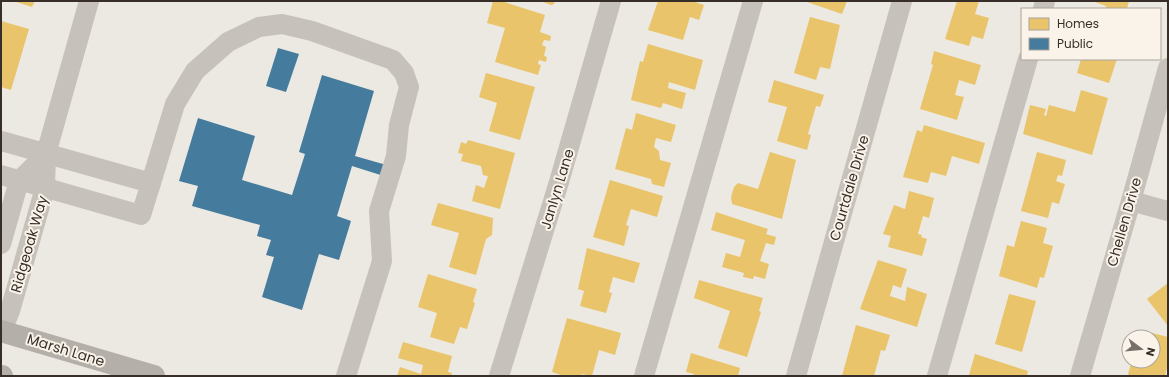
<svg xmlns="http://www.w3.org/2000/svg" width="1169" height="377" viewBox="0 0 1169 377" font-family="Poppins,sans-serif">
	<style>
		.homes { fill: #e9c46a }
		.public { fill: #457b9d }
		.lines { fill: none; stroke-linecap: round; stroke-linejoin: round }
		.minor { stroke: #c6c1ba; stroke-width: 20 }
		.major { stroke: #b5afa9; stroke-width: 22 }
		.labels { text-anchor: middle; stroke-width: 4; stroke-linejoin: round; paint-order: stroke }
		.street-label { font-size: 14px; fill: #372e29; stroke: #f9f3e9 }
	</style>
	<rect width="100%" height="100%" fill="#ece9e2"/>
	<!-- homes -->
	<g class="homes">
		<polygon points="13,1 35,1 32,7"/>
		<polygon points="493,1 501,1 545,15 540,32 551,36 550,41 544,40 542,45 546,47 544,56 547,57 546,62 539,60 538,64 541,65 538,75 495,62 505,28 487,23"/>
		<polygon points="540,1 555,1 554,4 551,5"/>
		<polygon points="658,1 695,1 695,2 704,5 699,20 690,17 683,40 648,30"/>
		<polygon points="804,1 847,1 842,14"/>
		<polygon points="957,1 979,1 975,14 989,18 983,39 972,36 969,46 945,39"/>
		<polygon points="1092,1 1129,1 1127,9 1117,8 1116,9 1105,9 1106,6"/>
		<polygon points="810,17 840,25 830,69 820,67 816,80 794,73"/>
		<polygon points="1,21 29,29 11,90 1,87"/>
		<polygon points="648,44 703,60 695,90 669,82 668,88 686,93 682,109 663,103 661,108 631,100 640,61 643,62"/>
		<polygon points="934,51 981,65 975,85 959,80 955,95 964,97 957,120 920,109 933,65 931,64"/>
		<polygon points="1081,59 1117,59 1109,83 1077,73"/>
		<polygon points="486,73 535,87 520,140 489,131 497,103 479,97"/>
		<polygon points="774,80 824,95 820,107 816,106 808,134 811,135 807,150 777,141 787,107 768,102"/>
		<polygon points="1081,90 1108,98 1092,155 1023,134 1030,105 1046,109 1044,115 1046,116 1049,105 1075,112"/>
		<polygon points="636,113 676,125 671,142 656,138 654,147 659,151 660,160 671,163 664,187 652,184 651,179 615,169 626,128 632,130"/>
		<polygon points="924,125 985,143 979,164 952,156 946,176 931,172 928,183 903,177 917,130 922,132"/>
		<polygon points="468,140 515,153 500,209 472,201 476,185 484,188 488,176 483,175 481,166 461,161 463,154 458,153 461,142 466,144"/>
		<polygon points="770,152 796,160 782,219 732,204 731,197 734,187 738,183 758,189"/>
		<polygon points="1037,152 1066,160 1062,176 1058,175 1056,181 1065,184 1059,204 1052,202 1048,218 1021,211"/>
		<polygon points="610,180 663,196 657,217 631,209 626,225 629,226 624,246 593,237"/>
		<polygon points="909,191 934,198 929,218 923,216 918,234 922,235 921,237 927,239 922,256 888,247 891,236 883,234 894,205 905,209"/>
		<polygon points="438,203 493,218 492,235 486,239 476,275 449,267 459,233 431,225"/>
		<polygon points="716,212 768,229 766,234 776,237 774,245 766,243 760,261 769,264 765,279 754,276 753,279 743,277 744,273 722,267 726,253 740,257 745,240 711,230"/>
		<polygon points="1021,221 1047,228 1043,243 1053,246 1044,278 1040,277 1037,288 999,276 1007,245 1014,247"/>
		<polygon points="587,248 640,263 634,283 613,277 609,292 612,293 606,313 580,306 584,291 578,289"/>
		<polygon points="878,260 907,269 901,288 893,285 890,296 905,301 907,287 927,294 917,327 860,309"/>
		<polygon points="428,274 477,289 473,302 475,303 467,329 460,327 454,344 430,337 437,313 418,307"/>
		<polygon points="699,280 763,298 759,311 761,312 747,357 718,348 730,311 694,298"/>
		<polygon points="1168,283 1168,326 1147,299"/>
		<polygon points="1009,294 1036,301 1022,352 995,344"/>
		<polygon points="567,318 621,333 615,355 599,350 592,376 582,374 581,376 564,376 552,372"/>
		<polygon points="856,325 890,335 885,351 881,350 874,376 842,376"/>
		<polygon points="1152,333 1168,337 1167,361 1168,364 1165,376 1130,376 1128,374 1132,361 1153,361 1153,337 1151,337"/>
		<polygon points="403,342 452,356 448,372 452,373 451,376 397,376 400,367 421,374 423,365 398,358"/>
		<polygon points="691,353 740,368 738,376 693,376 694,374 686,372"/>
		<polygon points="975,354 1028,371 1027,376 973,376 969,375"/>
	</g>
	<!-- public -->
	<g class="public">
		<polygon points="278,48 299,54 286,92 266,86"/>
		<polygon points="322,75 374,91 355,156 390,166 387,177 352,166 337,216 351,221 339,260 319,254 302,310 262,297 274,257 266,255 271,240 257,236 260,225 192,206 198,186 179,181 198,118 255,136 242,180 292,195 305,154 299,152"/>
	</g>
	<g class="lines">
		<!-- minor -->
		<g class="minor">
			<polyline points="1043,9 1045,1"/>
			<polyline points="1,141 151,183 141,215 1,175"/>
			<polyline points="151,183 175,104 195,71 228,42 259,27 282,24 312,31 393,60 404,73 409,87 399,125 396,156 379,211 382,261 346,376"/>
			<polyline points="1131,201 1168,211"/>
			<polyline points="1,244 19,181 46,154"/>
			<polyline points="1,332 10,311 45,188 46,154 89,1"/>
			<polyline points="499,376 559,182 611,1"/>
			<polyline points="644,376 753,1"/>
			<polyline points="796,376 902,1"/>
			<polyline points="937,376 1028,59"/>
			<polyline points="1080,376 1131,201 1168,68"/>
		</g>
		<!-- major -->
		<g class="major">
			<polyline points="1,331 154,376"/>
			<polyline points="1,376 2,376"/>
		</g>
	</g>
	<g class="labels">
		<!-- street labels -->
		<g class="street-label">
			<text transform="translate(849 188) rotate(-74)" y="5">Courtdale Drive</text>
			<text transform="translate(557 189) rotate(-73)" y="5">Janlyn Lane</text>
			<text transform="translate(1124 222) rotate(-74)" y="5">Chellen Drive</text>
			<text transform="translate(29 244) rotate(-74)" y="5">Ridgeoak Way</text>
			<text transform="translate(66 350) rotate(17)" y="5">Marsh Lane</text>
		</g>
	</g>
	<!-- border -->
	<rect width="1169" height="377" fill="none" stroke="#372e29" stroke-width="4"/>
	<!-- legend -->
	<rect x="1021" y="8" width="140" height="52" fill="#f9f3e9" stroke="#aba49c"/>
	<rect x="1029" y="18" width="20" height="12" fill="#e9c46a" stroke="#aba49c"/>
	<text x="1057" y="28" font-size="12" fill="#372e29">Homes</text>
	<rect x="1029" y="38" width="20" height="12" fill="#457b9d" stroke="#aba49c"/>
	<text x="1057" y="48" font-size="12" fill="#372e29">Public</text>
	<!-- north arrow -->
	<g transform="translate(1141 349) rotate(106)"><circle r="19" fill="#f9f3e9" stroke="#aba49c"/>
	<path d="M0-3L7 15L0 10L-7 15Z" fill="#766f6a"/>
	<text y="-6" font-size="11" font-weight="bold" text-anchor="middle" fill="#372e29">N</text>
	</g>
</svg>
